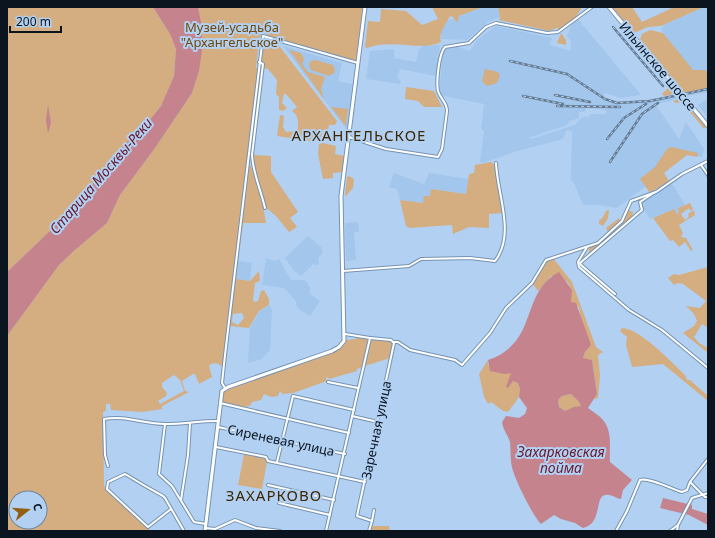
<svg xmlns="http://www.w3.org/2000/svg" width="715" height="538" viewBox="0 0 715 538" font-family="'Noto Sans',sans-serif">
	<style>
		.built { fill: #a2c6ec; fill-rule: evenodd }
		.green { fill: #d4ad80; fill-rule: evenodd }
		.water { fill: #c4838d; fill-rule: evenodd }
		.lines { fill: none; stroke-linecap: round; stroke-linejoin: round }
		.street-casing { stroke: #7593b2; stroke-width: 4 }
		.secondary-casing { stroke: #7593b2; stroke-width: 5 }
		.street { stroke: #fff; stroke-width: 2 }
		.secondary { stroke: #fff; stroke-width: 3 }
		.rail-casing { stroke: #657b92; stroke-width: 2.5 }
		.rail { stroke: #b2d1f2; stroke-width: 1; stroke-dasharray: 3; stroke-linecap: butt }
		.labels { text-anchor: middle; stroke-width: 4; stroke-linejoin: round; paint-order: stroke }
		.park-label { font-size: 13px; fill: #71480c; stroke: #b2d1f2 }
		.street-label { font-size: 13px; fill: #0a1520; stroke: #b2d1f2 }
		.water-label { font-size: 14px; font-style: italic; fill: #67182d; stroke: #b2d1f2 }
		.quarter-label { font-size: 15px; letter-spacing: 1px; fill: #3f2603; stroke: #b2d1f2 }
	</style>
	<rect width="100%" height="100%" fill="#b2d1f2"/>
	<!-- built -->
	<g class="built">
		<polygon points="483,7 498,7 500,17 488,22 467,40 441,39 442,23"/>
		<polygon points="704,7 708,7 708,73 705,70 693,71 663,33 661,29 664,25"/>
		<path d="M578,19L641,95L621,98L605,93L604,97L610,100L626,103L676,95L678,91L682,97L656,105L679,139L686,122L704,149L702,157L687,155L617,208L598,205H583L573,181H571L572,131L567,130L563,139L514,152L483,163L480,162L484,131L481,129L484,104L443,96L439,91L443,52L448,47L455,46L470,51L477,40L496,26L552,38L550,45L571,51V42L567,36L571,25ZM587,108L606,110V114H591L588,118L585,116L579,120L575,125L531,139L528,138L567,125L570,121L579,118V112H584Z"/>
		<polygon points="440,45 436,76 400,69 397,78 401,81 400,84 366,79 370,51 394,49 394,58 416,62 419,49 422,48 422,46"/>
		<polygon points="283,46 342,63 338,81 353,84 347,130"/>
		<polygon points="708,88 708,92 704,93 686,96 683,93"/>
		<polygon points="708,99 708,118 698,105"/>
		<polygon points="394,173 424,184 429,173 468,179 466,194 431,189 430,197 423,203 400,200 397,189 389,187"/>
		<polygon points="670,184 673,185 685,205 678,208 680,213 677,214 674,209 650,219 640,203"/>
		<polygon points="358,222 359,232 354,232 356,260 346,261 345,223"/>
		<polygon points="308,236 322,248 322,254 318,258 319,263 317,265 313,264 301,276 295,272 285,258"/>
		<polygon points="266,258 275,261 279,259 291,280 304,280 307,282 310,288 309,293 320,301 310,316 299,309 296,305 296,301 284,288 262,285"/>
		<polygon points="238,261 252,263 250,281 236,279"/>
		<polygon points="270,305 272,310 270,350 262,359 248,363 250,328 260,311"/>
	</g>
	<!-- green -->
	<g class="green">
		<polygon points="7,7 153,7 170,34 176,49 174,76 161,106 149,121 131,137 122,148 109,171 99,176 88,189 80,200 62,215 51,230 7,272"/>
		<path d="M198,7H363L356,61C338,56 270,42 261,30L259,31L261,34L259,40L256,68L261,69L250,164L261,193L266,223H243L236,279L250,281L259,271L260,281L255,283L253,300L255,302L258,301L261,291L264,290L269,299V305L259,311L249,328L230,326L224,367L216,363L211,364L209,366L212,377L199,384L195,374H193L182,381L185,391L189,392L162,406V409L142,412L111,410L110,404H106V411L103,412L104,486L151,531H7V336L59,265L75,250L107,223L120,195L155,148L192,93L199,71L201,35ZM242,313L244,318L238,325L232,322L233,314ZM174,375L180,380L184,391L160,404L158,401L166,396L167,393L162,387V383ZM16,498H40V522H16Z"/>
		<path d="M432,7H483L459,16L457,23L453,17L450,16C446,24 438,33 441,42C422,52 392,38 367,48L365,47L368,21L380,22L381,9L406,11L422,25L438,19Z"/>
		<polygon points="498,7 582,7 576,17 559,30 557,28 549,31 499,20 500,17"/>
		<polygon points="612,7 632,7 642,22 672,8 704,7 661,26 648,27 634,33"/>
		<polygon points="650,30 663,33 693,70 705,70 708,73 708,88 683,93 640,40 642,34"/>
		<polygon points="561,33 566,40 566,45 557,43"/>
		<path d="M264,39L277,43L337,121L335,125H329L328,130H323L321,137L311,141L277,136L280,115L284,116L283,127L286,132L297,131C299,123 299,116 292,111L297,107L286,94H284L282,103L287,108L283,111L279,110V97L276,94L277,80L268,69L264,68V63L261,62Z"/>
		<polygon points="289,50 301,53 304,59 302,64 308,72 325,77 321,89 324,99"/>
		<polygon points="315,60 333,65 335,70 334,73 329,76 311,70 309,64 311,61"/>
		<polygon points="485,69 498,72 500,75 497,83 487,86 482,81"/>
		<polygon points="671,85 676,91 670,95 664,96 662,94"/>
		<polygon points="406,87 434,91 442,107 424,107 418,101 405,99"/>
		<polygon points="681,98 706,127 704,129 682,102 676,103 673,101"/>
		<polygon points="331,107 348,109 346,126 345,125"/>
		<polygon points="323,143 336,146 335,154 345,156 343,172 333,173 333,178 323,179 318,154 319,144"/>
		<polygon points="671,147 698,153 697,157 687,155 664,173 669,181 650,193 640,179 655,167 667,149"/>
		<polygon points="253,155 271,156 271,172 298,212 290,218 297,227 289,232 276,216 265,207 256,175"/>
		<polygon points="491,162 496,166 503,213 489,214 489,228 469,227 453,234 452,225 410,228 406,226 400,200 423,203 424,196 430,196 431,189 466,194 469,174 474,173 475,165"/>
		<polygon points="349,176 354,179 353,188 346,196 345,194 347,177"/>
		<polygon points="690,203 693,209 690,211 689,208 681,214 685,220 689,217 688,214 694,210 695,215 679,225 683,233 681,237 686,238 693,250 691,251 685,242 679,247 673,240 670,241 653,218 674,209 677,214 679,213 678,208"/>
		<polygon points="609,210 608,218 603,226 599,224 599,221 603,217 606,211"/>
		<path d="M628,210L633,212L632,218L589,253V247C606,240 620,228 628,210Z"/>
		<polygon points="619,218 620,221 608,232 606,228"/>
		<path d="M553,258L572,282L596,347L603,352L598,355L600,376L598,398L594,399L597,394L592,360L583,359L585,352L590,345L581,319L579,307L571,302C571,283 571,280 551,276L538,291L532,283L547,261Z"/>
		<polygon points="708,267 708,328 702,324 694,337 699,343 708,348 708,353 683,333 694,326 697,321 694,314 686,306 700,308 706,301 683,284 678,283 674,285 668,278 674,274 679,275"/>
		<path d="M622,328C641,329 671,362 685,375L687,380H690L708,396V401L663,364L632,367L626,345L627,337L620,331Z"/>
		<polygon points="357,337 367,339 368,342 362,367 357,369 357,371 329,379 328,377 326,378 327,381 293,393 283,394 280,391 278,396 271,397 264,394 261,400 252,402 250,406 242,407 222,403 222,392 229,387 335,351 347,340 356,339"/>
		<polygon points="371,339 391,341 393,343 390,358 365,366"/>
		<path d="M488,360V365L512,373L508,388L513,381L518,383C524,396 515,402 508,412L503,411L491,402L488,404L484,397L479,374Z"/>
		<polygon points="571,394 579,402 581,406 565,411 559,407 558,400 562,396"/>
		<polygon points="244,454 266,459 267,462 262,489 238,485"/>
		<polygon points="371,526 389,526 390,531 370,531"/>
	</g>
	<!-- water -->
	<g class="water">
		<polygon points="153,7 198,7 202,28 202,51 199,71 192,93 155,148 120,195 107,223 75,250 59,265 7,336 7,272 51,230 62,215 80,200 88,189 100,176 109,171 122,148 131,137 149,121 161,106 174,76 176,49 170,34"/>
		<polygon points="48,105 51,123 48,133 46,120"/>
		<path d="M559,272L572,290L571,302L576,303L591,345L585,352L583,358L592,360L597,394L588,408C593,412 599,415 603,420C613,432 609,448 610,462L632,480L623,490L621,499C616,499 612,494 606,495C594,495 603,524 583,528L575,523L561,519L554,515L541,524C533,516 514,478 512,467C510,459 511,450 510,442C508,435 503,430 502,422L506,416L519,418L525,414L527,408L519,397L520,389L518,383L513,381L508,388L506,387L511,373L504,374L490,371L488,360C540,342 519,293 559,272ZM571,394L579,402L581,406L574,407L565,411L559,407L558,400L562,396Z"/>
		<polygon points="663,498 692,505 692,509 708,514 708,525 689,515 660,508"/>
	</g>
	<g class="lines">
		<!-- street casing -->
		<g class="street-casing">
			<g id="street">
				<path d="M259,62L263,64L252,155C253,174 261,190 265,208"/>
				<path d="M349,137L386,149L438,157L442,149L447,111C447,102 440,99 438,91C436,82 439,53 445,47L469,43L486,27L496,23L547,33L558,32L592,7"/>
				<polyline points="701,165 708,175"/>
				<polyline points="587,247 578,262 579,267 629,310 662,330 708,368"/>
				<path d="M343,271L409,266L421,259L470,258L495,261C516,234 497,194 496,163"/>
				<polyline points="615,294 581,265 580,263 642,210 640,202 652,194"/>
				<polyline points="393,342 398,342 410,350 455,360 462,365 490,333 506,308 532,283 546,260 598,243 622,221 631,201 656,192 682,174 708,161"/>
				<polyline points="328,382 358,388"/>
				<polyline points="225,388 222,383 225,355 263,36 358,63"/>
				<polyline points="220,403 349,433"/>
				<polyline points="352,416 378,422"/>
				<polyline points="165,424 159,474 172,486 194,522 206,524"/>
				<polyline points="218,427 345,454"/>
				<polyline points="216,447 266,457 268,461 365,482"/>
				<polyline points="708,459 690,482 705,497 708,497"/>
				<polyline points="277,462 293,396 354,410"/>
				<path d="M108,466L105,455L104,419C125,415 144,424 165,424C183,424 200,421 217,421"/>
				<polyline points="268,485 334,500"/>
				<polyline points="181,500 188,455 190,423"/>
				<polyline points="279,503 330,515"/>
				<path d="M171,509L148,527L107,489L108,482L125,474C138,482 150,489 163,496L165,498L184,531"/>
				<polyline points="372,521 374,510"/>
				<polyline points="206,528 215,529 235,520 256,528 280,531"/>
				<polyline points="326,531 370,338 345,334"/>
				<polyline points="369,531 372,521 357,516 394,343 391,340 370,338"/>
				<path d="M616,531L627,511L640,480C648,477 672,489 682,492L687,490L690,482"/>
				<polyline points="670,531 678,525"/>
				<polyline points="677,531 678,525 692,498 708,493"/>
			</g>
		</g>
		<!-- secondary casing -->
		<g class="secondary-casing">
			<g id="secondary">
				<polyline points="609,7 708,126"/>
				<polyline points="205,531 222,391 228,387 332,351 339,347 344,341 341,196 365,7"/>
			</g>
		</g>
		<!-- street -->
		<use href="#street" class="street"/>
		<!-- secondary -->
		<use href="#secondary" class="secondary"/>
		<!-- rail casing -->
		<g class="rail-casing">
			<g id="rail">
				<polyline points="613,27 663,86"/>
				<polyline points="510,61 567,74 605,99 617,103 650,101 708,89"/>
				<polyline points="555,95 590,102"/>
				<polyline points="523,96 563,104"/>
				<polyline points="557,106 620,107"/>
				<polyline points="607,139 624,118 646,104"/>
				<polyline points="610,162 642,114 658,103"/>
			</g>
		</g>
		<!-- rail -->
		<use href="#rail" class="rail"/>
	</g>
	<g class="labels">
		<!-- park labels -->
		<g class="park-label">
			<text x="232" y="32">Музей-усадьба<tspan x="232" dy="15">"Архангельское"</tspan></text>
		</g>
		<!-- street labels -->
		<g class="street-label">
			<text transform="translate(658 66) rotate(50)" y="5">Ильинское шоссе</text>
			<text transform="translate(376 430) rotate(-78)" y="5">Заречная улица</text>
			<text transform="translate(281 440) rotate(12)" y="5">Сиреневая улица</text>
		</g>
		<!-- water labels -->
		<g class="water-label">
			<text transform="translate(101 176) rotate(-49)" y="5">Старица Москвы-Реки</text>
			<text x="561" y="457">Захарковская<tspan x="561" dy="16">пойма</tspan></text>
		</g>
		<!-- quarter labels -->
		<g class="quarter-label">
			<text x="359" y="141">АРХАНГЕЛЬСКОЕ</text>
			<text x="274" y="501">ЗАХАРКОВО</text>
		</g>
	</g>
	<!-- border -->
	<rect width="715" height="538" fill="none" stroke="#0a1520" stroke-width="16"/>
	<!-- north arrow -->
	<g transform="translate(28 510) rotate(73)"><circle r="19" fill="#b2d1f2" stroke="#6f869e"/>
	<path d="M0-3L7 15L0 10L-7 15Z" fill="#925e11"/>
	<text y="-6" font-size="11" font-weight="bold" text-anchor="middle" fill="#0a1520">С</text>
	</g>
	<!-- scale -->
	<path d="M10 26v6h51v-6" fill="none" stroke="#0a1520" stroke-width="2"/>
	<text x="16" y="26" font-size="12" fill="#0a1520" stroke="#b2d1f2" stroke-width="3" paint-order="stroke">200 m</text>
</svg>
